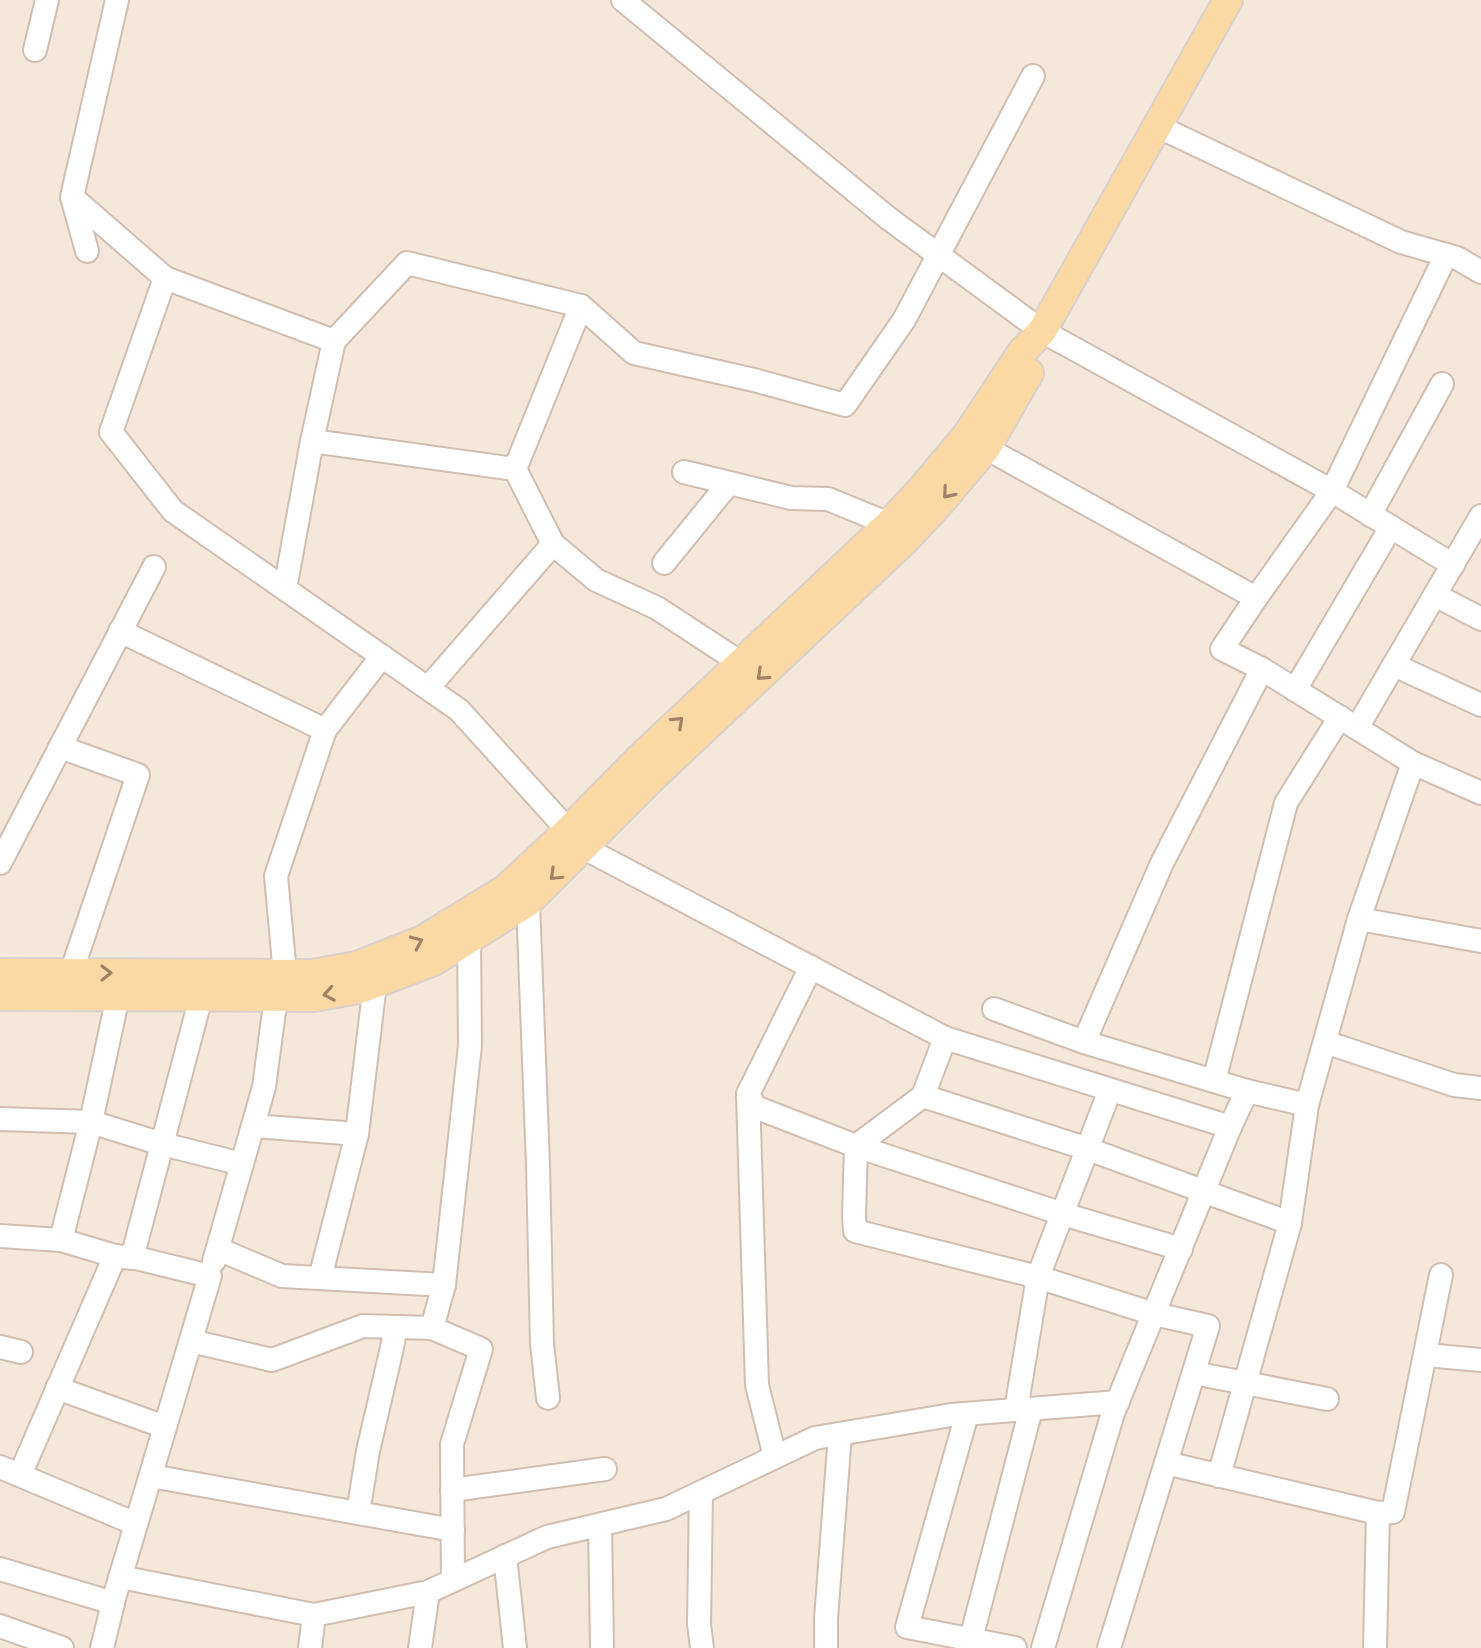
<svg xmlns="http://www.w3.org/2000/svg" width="1481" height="1648" viewBox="0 0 1481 1648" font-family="'Sofia Sans Condensed',sans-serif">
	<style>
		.residential { fill: #f5e8da }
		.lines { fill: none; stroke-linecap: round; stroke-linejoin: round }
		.minor-casing { stroke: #d1beb0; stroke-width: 26 }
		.major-casing { stroke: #dad1cd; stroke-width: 32 }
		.minor { stroke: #fff; stroke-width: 22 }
		.major { stroke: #fbd9a5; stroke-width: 28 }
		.oneway { stroke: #a18267 }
	</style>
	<rect width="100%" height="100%" fill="#fdf6ec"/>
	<!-- residential -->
	<rect class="residential" x="0" y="0" width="1481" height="1648"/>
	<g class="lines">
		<!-- minor casing -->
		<g class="minor-casing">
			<g id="minor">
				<polyline points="117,0 72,197 165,278 111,432 173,511 459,710 584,848 945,1038 1230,1127 1113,1413 1043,1648"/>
				<polyline points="623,0 888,218 1042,331 1332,491 1453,565"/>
				<polyline points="35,50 47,0"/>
				<polyline points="1157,126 1401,242 1457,258 1481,272"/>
				<polyline points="72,197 87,251"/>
				<polyline points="165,278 334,341 312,441 285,589"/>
				<polyline points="334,341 407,263 581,306"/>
				<polyline points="312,441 515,469 553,544"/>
				<polyline points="986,448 1256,598 1222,649 1262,669 1413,763 1359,919 1481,941"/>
				<polyline points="515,469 581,306 634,353 754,380 845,405 904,320 1033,76"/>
				<polyline points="684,472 791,498 828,499 889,524"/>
				<polyline points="1370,515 1442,384"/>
				<polyline points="664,563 729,483"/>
				<polyline points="1435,595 1481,619"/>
				<polyline points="1256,598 1332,491 1446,255"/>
				<polyline points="120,631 325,730 276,876 285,974"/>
				<polyline points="1394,665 1481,705"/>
				<polyline points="428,688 553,544 596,580 657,608 741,663"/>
				<polyline points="1295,690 1391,527"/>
				<polyline points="1357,728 1481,516"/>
				<polyline points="325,730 382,656"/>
				<polyline points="60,747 138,775 71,973"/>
				<polyline points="1413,763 1481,793"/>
				<polyline points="0,863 154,567"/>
				<polyline points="528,902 538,1165 542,1344 548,1398"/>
				<polyline points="994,1009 1084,1042 1162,863 1262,669"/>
				<polyline points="1084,1042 1247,1091"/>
				<polyline points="1325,1042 1454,1085 1481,1088"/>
				<polyline points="1214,1081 1286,803 1340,717"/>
				<polyline points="748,1094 755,1107 856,1146 1063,1214 1181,1249"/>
				<polyline points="923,1096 1088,1149 1290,1223 1219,1476"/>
				<polyline points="0,1119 91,1122 118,996"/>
				<polyline points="253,1126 357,1134"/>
				<polyline points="1230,1127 1247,1091 1307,1105 1359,919"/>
				<polyline points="856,1146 854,1215 855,1231 1038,1277 1154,1314 1208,1326 1109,1648"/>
				<polyline points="856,1146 923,1096 945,1038"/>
				<polyline points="1290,1223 1307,1105"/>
				<polyline points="0,1236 61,1240 115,1256 132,1258 201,997"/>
				<polyline points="61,1240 91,1122 162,1144 242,1164"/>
				<polyline points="218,1249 282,1276 444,1285 470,1045 469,939"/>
				<polyline points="214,1261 264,1087 276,997 276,984"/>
				<polyline points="320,1278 357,1134 375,984"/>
				<polyline points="444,1285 432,1328 481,1349 452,1444 453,1580"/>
				<polyline points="191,1341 272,1360 363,1326 432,1328"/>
				<polyline points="0,1347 21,1352"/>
				<polyline points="1426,1355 1481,1360"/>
				<polyline points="1194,1373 1327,1399"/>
				<polyline points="57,1388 165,1427"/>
				<polyline points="1016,1410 1038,1277 1110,1090"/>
				<polyline points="967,1414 907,1627 1015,1648"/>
				<polyline points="775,1457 757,1385 748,1094 811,967"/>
				<polyline points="1166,1463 1378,1513 1375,1648"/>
				<polyline points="0,1467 136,1524"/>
				<polyline points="20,1475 115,1256"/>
				<polyline points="151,1476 453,1530"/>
				<polyline points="452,1490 605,1469"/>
				<polyline points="701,1493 699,1624 702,1648"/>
				<polyline points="358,1513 368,1451 391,1352 396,1327"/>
				<polyline points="1378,1513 1393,1512 1441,1275"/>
				<polyline points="600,1525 602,1648"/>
				<polyline points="505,1556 515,1648"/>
				<polyline points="0,1569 113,1603"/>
				<polyline points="120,1577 314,1615 428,1592 547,1537 666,1509 815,1438 951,1415 1118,1402"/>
				<polyline points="0,1626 62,1648"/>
				<polyline points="971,1639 1031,1409"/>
				<polyline points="102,1648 115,1595 210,1276 132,1257"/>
				<polyline points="310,1648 314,1615"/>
				<polyline points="420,1648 428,1592"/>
				<polyline points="826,1648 826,1619 840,1434"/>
			</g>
		</g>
		<!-- major casing -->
		<g class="major-casing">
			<g id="major">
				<polyline points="0,973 312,974 357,966 423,940 506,889 568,831 639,759 889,524 921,490 967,435 1022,352 1042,331 1228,0"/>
				<polyline points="0,996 314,997 363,988 434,961 528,902 655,775 905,540 938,505 986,448 1029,373"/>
			</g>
		</g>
		<!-- minor -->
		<use href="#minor" class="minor"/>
		<!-- major -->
		<use href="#major" class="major"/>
	</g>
	<!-- one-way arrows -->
	<defs><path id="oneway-chevron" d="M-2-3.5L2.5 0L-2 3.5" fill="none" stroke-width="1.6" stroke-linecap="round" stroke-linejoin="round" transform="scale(2)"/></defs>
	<g class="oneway">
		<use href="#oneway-chevron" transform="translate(948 493) rotate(130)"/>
		<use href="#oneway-chevron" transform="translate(762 675) rotate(137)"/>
		<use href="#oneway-chevron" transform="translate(678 722) rotate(-43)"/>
		<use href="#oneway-chevron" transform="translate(555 875) rotate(136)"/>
		<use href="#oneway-chevron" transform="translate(417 942) rotate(-24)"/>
		<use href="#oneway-chevron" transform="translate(106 973)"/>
		<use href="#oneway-chevron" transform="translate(329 994) rotate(170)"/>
	</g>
</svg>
